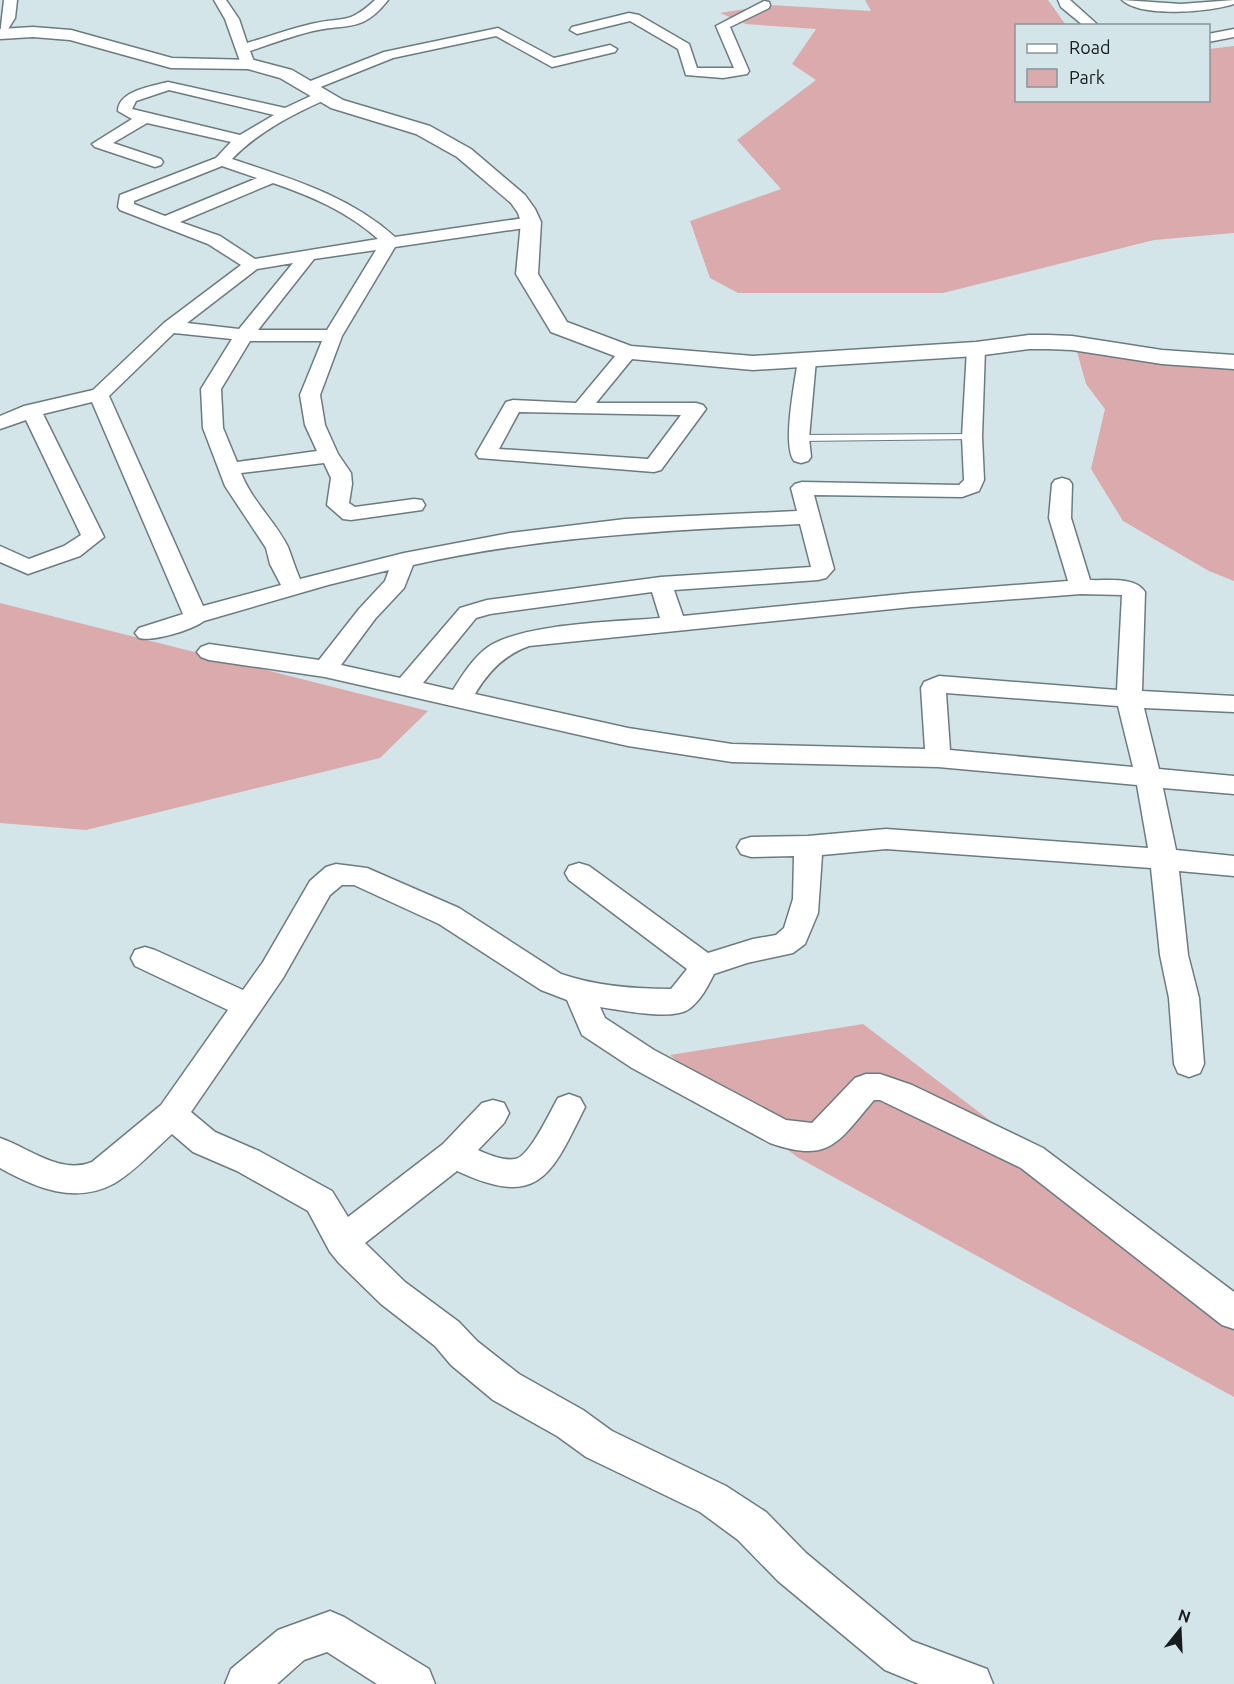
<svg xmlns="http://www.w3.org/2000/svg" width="1234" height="1684" viewBox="0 0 1234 1684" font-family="Ubuntu,sans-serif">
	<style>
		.green { fill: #daaaac }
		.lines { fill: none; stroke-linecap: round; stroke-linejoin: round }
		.lane-casing { stroke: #6c7b7f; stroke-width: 2 }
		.street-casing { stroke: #6c7b7f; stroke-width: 3 }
		.secondary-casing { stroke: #6c7b7f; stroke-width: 3 }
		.lane { fill: #fff; fill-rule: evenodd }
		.street { fill: #fff; fill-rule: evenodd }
		.secondary { fill: #fff; fill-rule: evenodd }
	</style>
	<rect width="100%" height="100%" fill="#d4e5e9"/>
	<!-- green -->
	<g class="green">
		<polygon points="865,0 1048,0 1066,25 1016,26 1016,100 1208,100 1209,49 1234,46 1234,233 1154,240 943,293 738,293 710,278 690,221 781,189 737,140 816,80 792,64 816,29 746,24 720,13 770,5 871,11"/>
		<polygon points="1076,348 1234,357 1234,581 1209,571 1123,521 1091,469 1105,409 1086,384"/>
		<polygon points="0,603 428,711 380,758 86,830 0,823"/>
		<polygon points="863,1024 1166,1254 1234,1293 1234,1397 797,1157 670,1055"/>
	</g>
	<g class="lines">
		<!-- lane casing -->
		<g class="lane-casing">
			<polygon id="lane" points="972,434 977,437 976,439 799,441 794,438 799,435"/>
		</g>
		<!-- street casing -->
		<g class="street-casing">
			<g id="street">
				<polygon points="4,0 17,0 15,18 5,34 0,35"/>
				<path d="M214,0H226L239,19L247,43C268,37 289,29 311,24C343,16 347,26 375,0H388C362,33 348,23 313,31C292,36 271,44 250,51L255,64L248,68L241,64L225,19Z"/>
				<polygon points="1058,0 1070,0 1099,26 1084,26 1061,7"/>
				<path d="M1122,0L1181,4L1234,0V4C1210,12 1141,18 1122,0Z"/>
				<polygon points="764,1 769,2 770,5 769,8 730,27 749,71 747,74 723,78 686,75 678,49 630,21 577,34 570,30 572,27 629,13 639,15 689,44 697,68 734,68 716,26"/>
				<polygon points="498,28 554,58 610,45 617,49 615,52 552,67 496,36 393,58 313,90 308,91 301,87 303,84 384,52"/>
				<polygon points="1234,29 1234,37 1208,42 1208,34"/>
				<path d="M168,82L285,108L317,93H327L329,96L327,99C293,114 258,132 232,159C291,179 348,195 395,237L531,217L539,222L531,227L395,247L342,336L320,395L325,425L338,454L351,473L352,484L349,503L355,507L414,499L422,500L425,505L422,510L351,520L343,519L327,505L331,478L324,463L241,473C252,501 275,521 288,547C292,557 295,568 300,579L404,553L510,533L625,519L797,511L791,488L795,484L802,482L959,485L964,480L962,437L967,349L969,345H983L985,349L982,437L984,480L979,491L962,497L814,495L834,569L826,578L818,580L674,590L683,616L912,593L1068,581L1049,518L1052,484L1055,480L1062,478L1069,480L1072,484L1071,518L1090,580C1107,581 1135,576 1145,592L1142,691L1234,696V712L1144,708L1159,769L1234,776V794L1163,788L1176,850L1234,856V876L1179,871L1188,955L1199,998L1204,1064L1200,1073L1189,1077L1178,1073L1174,1064L1169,998L1160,955L1151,868L886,849L822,855L818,913L805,944L793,953L747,963L714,974C708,986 701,1000 689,1009C673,1021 620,1010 600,1007L605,1018L654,1050L786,1120L812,1123L855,1078L866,1074H880L912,1085L1043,1148L1234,1292V1329L1222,1325L1021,1168L880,1100H874C838,1142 830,1164 770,1143L632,1068L582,1035L567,1000L541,990L439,924L354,885H342L330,895L283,978L191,1112L215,1132L259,1151L332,1191L348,1217L443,1144L482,1103L493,1100L504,1103L509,1113L504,1123L478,1150C489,1155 503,1161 515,1159C529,1158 551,1110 558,1098L569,1094L580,1098L585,1107C551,1176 539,1209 457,1171L365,1243L405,1282L459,1322L477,1341L519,1374L583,1410L612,1431L726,1486L766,1512L806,1553L912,1641L987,1669L993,1684H919L885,1670L778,1581L738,1540L700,1512L586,1457L557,1436L493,1400L451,1365L435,1346L381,1304L339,1263L330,1252L308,1211L237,1171L193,1152L172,1134C154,1150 135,1171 115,1183C75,1205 36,1188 0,1168V1138C29,1148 61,1175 92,1162L161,1105L228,1010L135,966L131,958L135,950L145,947L155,950L243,990L263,962L310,881L326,867L336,864L367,868L459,908L561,974C596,986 634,989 671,989L687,969L569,880L565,873L569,866L579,863L589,866L708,953L753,939L776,935L784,928L793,899L794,856L751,857L741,854L737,847L741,840L751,837L808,836L886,829L1148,848L1137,785L938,767L732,762L628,746L325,677L209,660L201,657L197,652L201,647L209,644L319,660L359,609L385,581L389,570L328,585L204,621C192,630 153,642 139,638L135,633L139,628L183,614L92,402L43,414L104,537L80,556L28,574L0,562V546L29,559L64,546L81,535L26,420L0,429V416L24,406L93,390L164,323L241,265L208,244L120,210L118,207L120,195L216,158L231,142L147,123L113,143L161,159L163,162L161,165L155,167L95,147L92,144L132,119L118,111C118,91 152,86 168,82ZM169,90L274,115L240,135L132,109L136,101ZM222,166L257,178L165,216L134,204V201ZM273,183C311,196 348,212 378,239L255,259L220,236L180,222ZM376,250L327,330H258L314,259ZM293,263L239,329L187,323L257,269ZM174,333L232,339L201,389L203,428L225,486L266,548L270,564L281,585L203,606L109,396ZM250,341H322L300,395L305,425L317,451L237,462L223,428L221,389ZM800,524L811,567L661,577L487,600L460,608L400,678L341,665L375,619L404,588L413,565C541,536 671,530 800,524ZM652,592L660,618C616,622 524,623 488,647C473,658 463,674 453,690L423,683L476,618L490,614ZM1081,594L1122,595L1117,690L939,676L924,682L921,688L925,749L732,744L628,728L475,694C488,672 504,655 529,646L912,607ZM946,693L1118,706L1133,767L950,750Z"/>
				<path d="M628,347L635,349L637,353L596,403H696L703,405L706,409L661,470L654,472L479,458L476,454L506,402L513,400L576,403L621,349ZM519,412L681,415L648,459L499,449Z"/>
				<path d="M807,354L814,356L816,360L809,438L811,457L808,461L801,463L794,461C782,444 795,382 798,360L800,356Z"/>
				<polygon points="330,1611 344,1617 429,1669 435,1684 377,1684 327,1652 304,1660 277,1684 225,1684 231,1669 278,1630"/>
			</g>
		</g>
		<!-- secondary casing -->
		<g class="secondary-casing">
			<polygon id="secondary" points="33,27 71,30 172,58 254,60 292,70 343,100 430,126 471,149 525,195 535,209 541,222 538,274 567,322 631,346 753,356 976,342 1029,335 1048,335 1072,336 1162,350 1234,355 1234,369 1162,364 1072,350 1048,349 1029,349 976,356 753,370 620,358 551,332 516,274 521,222 518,213 511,203 457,157 416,134 331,108 280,78 248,69 171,68 70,40 33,37 0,39 0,29"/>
		</g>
		<!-- lane -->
		<use href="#lane" class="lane"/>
		<!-- street -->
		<use href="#street" class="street"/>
		<!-- secondary -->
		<use href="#secondary" class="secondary"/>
	</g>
	<!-- legend -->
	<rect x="1015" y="24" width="195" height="78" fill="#d4e5e9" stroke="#889598" stroke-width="1.5"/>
	<rect x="1027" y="44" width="30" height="9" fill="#ffffff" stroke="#889598" stroke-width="1.5"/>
	<text x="1069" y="54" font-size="18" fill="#171d1e">Road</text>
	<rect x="1027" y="69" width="30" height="18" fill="#daaaac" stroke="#889598" stroke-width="1.5"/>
	<text x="1069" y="84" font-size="18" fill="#171d1e">Park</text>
	<!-- north arrow -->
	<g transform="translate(1180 1630) rotate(18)" stroke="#d4e5e9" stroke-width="4.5" paint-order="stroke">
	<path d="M0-4.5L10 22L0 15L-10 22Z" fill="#171d1e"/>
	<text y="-9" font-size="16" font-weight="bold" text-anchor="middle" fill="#171d1e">N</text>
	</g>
</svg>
